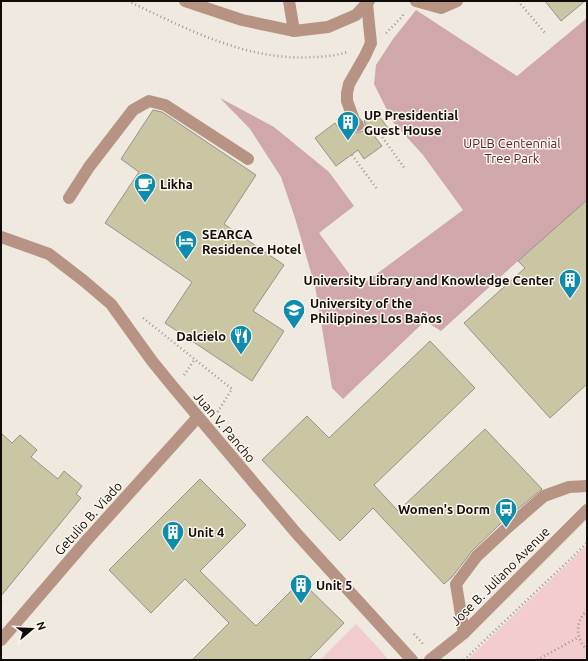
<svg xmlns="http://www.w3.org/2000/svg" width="588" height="661" viewBox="0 0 588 661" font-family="Ubuntu,sans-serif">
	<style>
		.green { fill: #f2ccce }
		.forest { fill: #d0a7aa }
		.building { fill: #cac6a3; stroke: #94938a }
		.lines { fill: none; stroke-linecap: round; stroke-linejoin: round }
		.path { stroke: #9c9790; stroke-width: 2.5; stroke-dasharray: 1 3; stroke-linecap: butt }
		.minor { stroke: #b79384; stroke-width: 12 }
		.labels { text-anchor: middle; stroke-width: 3; stroke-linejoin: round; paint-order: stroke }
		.poi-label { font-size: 13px; font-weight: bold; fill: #0f0c0a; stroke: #fdf6ed; text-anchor: start }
		.park-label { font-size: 13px; fill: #5b262d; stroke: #fdf6ed }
		.street-label { font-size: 13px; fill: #0f0c0a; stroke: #fdf6ed }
	</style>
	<rect width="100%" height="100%" fill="#efe9e0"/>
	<!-- green -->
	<g class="green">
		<polygon points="587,545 587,660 467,660"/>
		<polygon points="356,624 383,653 388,660 320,660"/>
	</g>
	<!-- forest -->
	<polygon class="forest" points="416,10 517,76 587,18 587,200 518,261 441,331 425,321 343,399 332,388 315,286 295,218 281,177 250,129 220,98 274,127 329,172 354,206 319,233 359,287 463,210 423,155 393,122 374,84 376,65 393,39"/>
	<!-- building -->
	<g class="building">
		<polygon points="545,1 585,1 561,21"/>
		<polygon points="153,110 162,112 256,175 224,224 284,265 253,311 284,331 252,381 165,323 192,282 105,223 139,172 121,159"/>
		<polygon points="376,112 388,128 375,137 382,146 364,159 358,150 336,166 315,138 335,123 344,135 352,129 356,132 360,132 363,131 365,127 365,123 364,121"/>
		<polygon points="587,200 587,384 550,418 464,323 525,268 518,261"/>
		<polygon points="430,341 475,388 374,485 398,511 485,429 542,489 501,523 472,551 452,577 444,584 373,508 340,541 262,460 307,416 329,438"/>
		<polygon points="1,433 12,443 20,435 37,450 31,457 58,479 64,471 82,486 76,494 81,498 1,596"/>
		<polygon points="200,479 246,525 200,571 256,626 301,581 344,623 308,660 192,660 229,623 185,579 151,613 109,570"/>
	</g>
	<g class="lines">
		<!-- path -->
		<g class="path">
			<path d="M128,1C187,29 248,62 315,57C326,57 338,55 348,52"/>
			<polyline points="518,1 545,33"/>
			<polyline points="386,33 402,17 404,13"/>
			<polyline points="380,134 405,169"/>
			<polyline points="352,155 377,189"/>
			<polyline points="143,318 232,389 217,413"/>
			<polyline points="184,375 195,359"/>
			<polyline points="1,602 2,603 1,605"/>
			<path d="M587,610C575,623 575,637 587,650"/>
			<polyline points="414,634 424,645"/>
			<polyline points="464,660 587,543"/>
			<polyline points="537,660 579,637"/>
		</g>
		<!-- minor -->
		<g class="minor">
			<polyline points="185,1 242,20 294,31 328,27 356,15 369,1"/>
			<polyline points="289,1 294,31"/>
			<polyline points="416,1 441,8 457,1"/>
			<polyline points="358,125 354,120 347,101 347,93 349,84 365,56 371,43 367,4"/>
			<polyline points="69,198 89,167 133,110 149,101 165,105 248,159"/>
			<polyline points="1,237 49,254 84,281 111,304 152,361 174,388 297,534 412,660"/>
			<polyline points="464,633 456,584 477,556 506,529 544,496 569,487 587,486"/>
			<polyline points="1,640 87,540 198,417"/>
			<polyline points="430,660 464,633 587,510"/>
		</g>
	</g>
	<!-- icons -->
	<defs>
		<g id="building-pin" transform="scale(1.15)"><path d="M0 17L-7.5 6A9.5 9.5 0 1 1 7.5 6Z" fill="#0d8cad" stroke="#fdf6ed"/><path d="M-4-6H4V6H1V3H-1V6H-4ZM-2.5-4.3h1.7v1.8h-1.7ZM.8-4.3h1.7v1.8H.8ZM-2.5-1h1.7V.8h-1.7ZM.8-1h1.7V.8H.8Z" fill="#fff"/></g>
		<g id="cafe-pin" transform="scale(1.15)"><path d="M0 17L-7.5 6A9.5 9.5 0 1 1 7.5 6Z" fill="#0d8cad" stroke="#fdf6ed"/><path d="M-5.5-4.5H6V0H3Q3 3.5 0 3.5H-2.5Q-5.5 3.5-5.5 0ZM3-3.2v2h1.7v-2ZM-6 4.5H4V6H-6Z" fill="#fff"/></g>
		<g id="hotel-pin" transform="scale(1.15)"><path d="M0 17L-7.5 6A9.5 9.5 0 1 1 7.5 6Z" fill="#0d8cad" stroke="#fdf6ed"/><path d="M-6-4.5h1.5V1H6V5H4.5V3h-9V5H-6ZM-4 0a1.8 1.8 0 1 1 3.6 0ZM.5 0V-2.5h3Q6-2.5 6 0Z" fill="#fff"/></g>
		<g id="university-pin" transform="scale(1.15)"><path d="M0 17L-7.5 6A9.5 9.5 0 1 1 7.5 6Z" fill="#0d8cad" stroke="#fdf6ed"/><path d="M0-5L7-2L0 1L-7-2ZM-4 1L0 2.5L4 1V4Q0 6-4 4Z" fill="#fff"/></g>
		<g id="restaurant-pin" transform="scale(1.15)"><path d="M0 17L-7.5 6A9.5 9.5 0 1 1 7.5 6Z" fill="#0d8cad" stroke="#fdf6ed"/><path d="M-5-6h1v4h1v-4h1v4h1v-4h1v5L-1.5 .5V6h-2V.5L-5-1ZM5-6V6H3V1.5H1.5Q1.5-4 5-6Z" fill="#fff"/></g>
		<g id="bus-pin" transform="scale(1.15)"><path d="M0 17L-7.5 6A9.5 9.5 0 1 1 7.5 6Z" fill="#0d8cad" stroke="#fdf6ed"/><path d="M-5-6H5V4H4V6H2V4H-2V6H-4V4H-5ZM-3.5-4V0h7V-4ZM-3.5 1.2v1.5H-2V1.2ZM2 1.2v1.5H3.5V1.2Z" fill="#fff"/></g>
	</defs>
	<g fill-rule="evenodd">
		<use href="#building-pin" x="348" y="122"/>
		<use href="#cafe-pin" x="145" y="184"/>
		<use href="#hotel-pin" x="186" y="241"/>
		<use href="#building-pin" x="570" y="280"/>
		<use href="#university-pin" x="294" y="310"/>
		<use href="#restaurant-pin" x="241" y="336"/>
		<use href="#bus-pin" x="506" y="509"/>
		<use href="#building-pin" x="173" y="532"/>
		<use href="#building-pin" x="301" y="585"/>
	</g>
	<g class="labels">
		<!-- poi labels -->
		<g class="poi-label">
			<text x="364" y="120">UP Presidential<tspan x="364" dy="15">Guest House</tspan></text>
			<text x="160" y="189">Likha</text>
			<text x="202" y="239">SEARCA<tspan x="202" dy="15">Residence Hotel</tspan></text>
			<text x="554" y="285" text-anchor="end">University Library and Knowledge Center</text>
			<text x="310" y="308">University of the<tspan x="310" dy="15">Philippines Los Baños</tspan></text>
			<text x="226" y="341" text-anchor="end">Dalcielo</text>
			<text x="490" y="514" text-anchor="end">Women's Dorm</text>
			<text x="188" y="537">Unit 4</text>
			<text x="316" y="590">Unit 5</text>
		</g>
		<!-- park labels -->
		<g class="park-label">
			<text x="512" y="148">UPLB Centennial<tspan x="512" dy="15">Tree Park</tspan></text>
		</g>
		<!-- street labels -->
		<g class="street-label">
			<text transform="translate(225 427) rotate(50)" y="5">Juan V. Pancho</text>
			<text transform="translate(88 518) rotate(-48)" y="5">Getulio B. Viado</text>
			<text transform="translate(500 576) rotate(-45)" y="5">Jose B. Juliano Avenue</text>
		</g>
	</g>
	<!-- border -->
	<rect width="588" height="661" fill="none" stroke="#0f0c0a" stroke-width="4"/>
	<!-- north arrow -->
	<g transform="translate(32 629) rotate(71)" stroke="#fdf6ed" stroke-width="3" paint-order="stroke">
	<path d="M0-3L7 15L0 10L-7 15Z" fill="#0f0c0a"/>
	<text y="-6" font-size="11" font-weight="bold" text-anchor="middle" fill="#0f0c0a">N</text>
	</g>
</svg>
